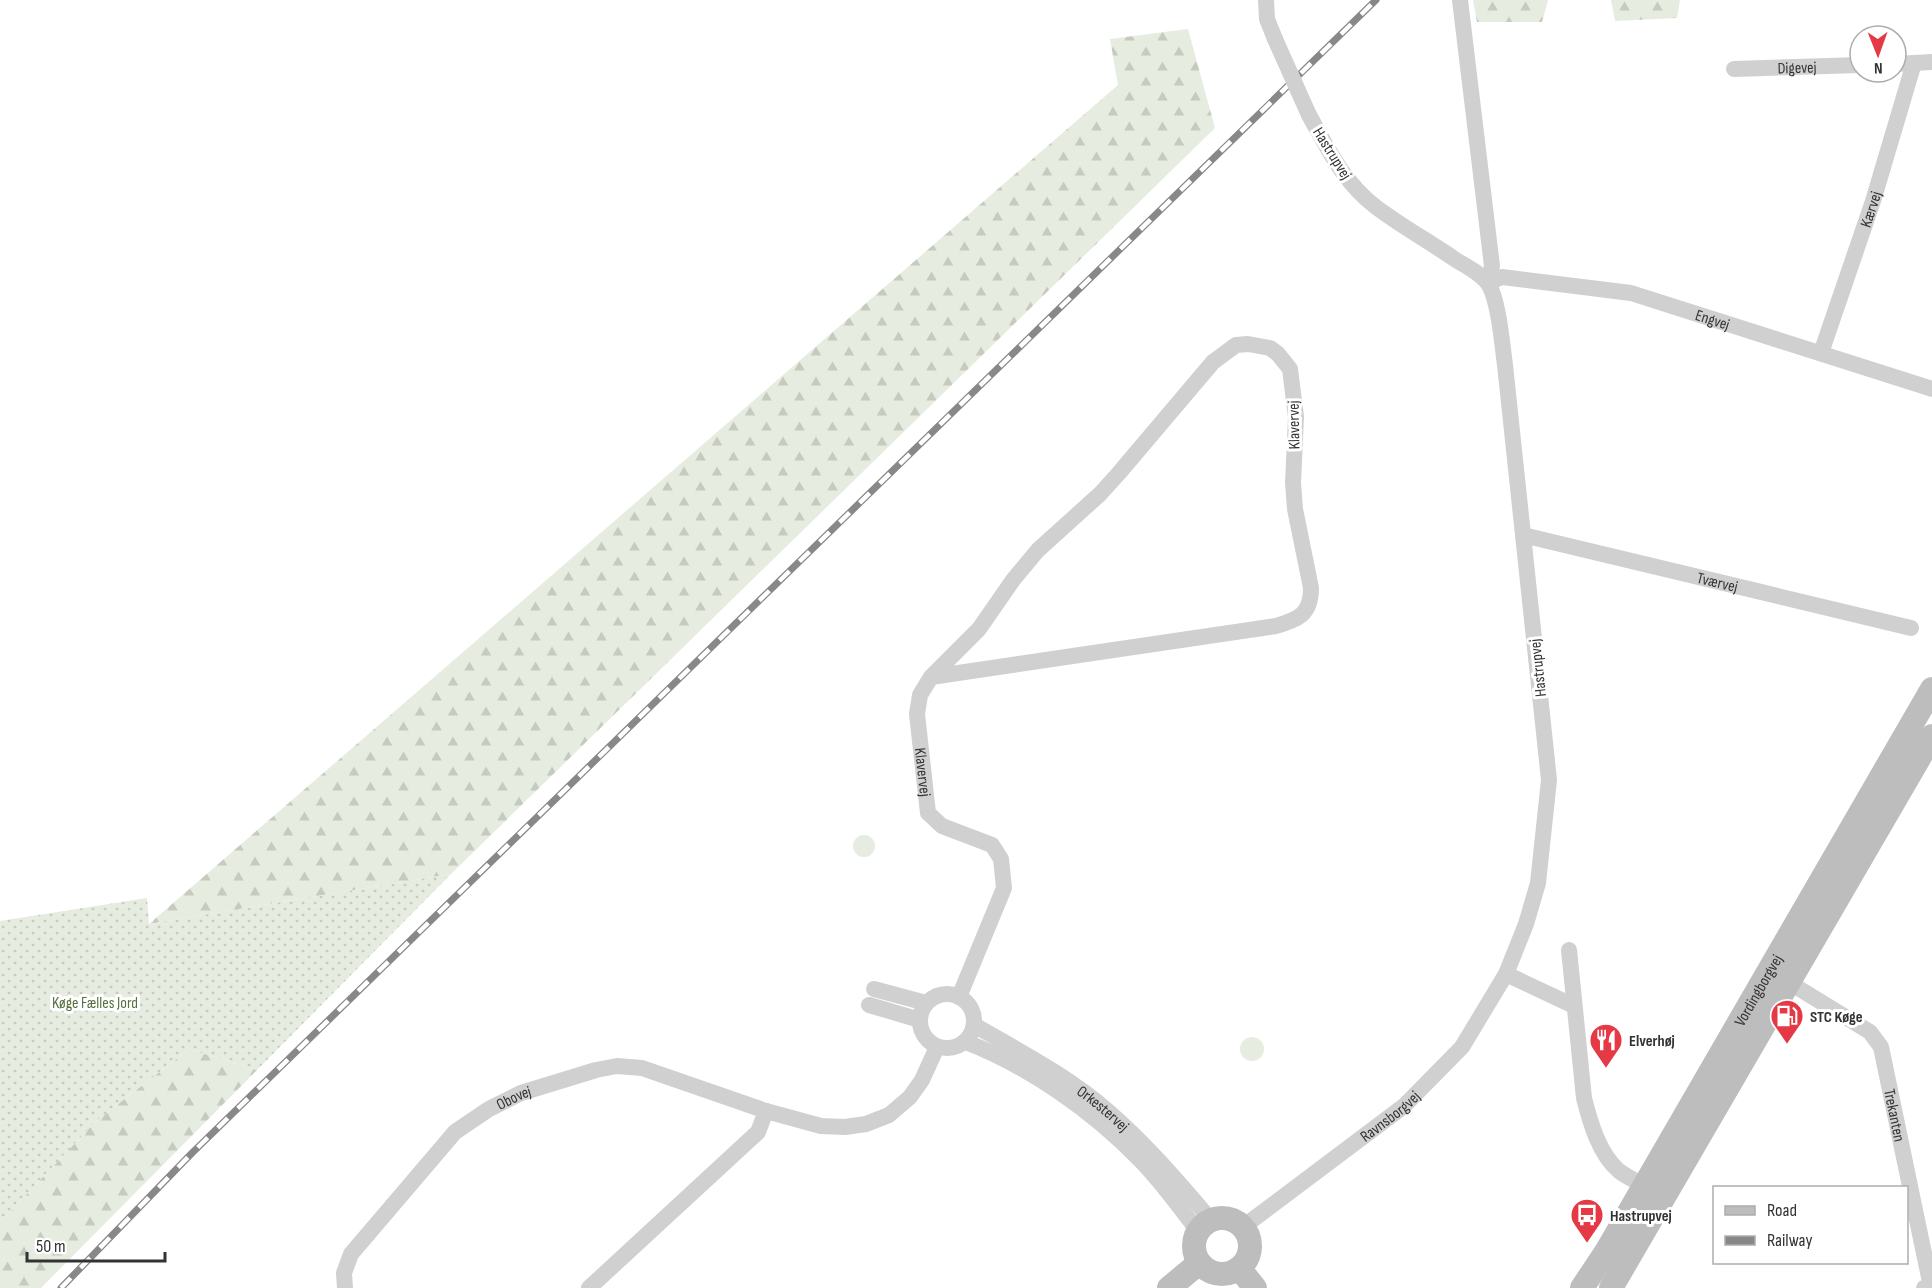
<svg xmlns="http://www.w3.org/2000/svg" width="1932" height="1288" viewBox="0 0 1932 1288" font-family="'Sofia Sans Condensed',sans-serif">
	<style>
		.forest { fill: url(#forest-firs) }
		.park { fill: #e6ecdf }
		.garden { fill: url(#garden-dots) }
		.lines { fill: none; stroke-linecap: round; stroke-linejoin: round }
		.street { stroke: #d0d0d0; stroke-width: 16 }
		.secondary { stroke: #bdbdbd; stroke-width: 24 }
		.rail-casing { stroke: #888; stroke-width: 7 }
		.rail { stroke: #fff; stroke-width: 4.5; stroke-dasharray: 14; stroke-linecap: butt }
		.street-bridge { stroke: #d0d0d0; stroke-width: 16 }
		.labels { text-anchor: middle; stroke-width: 6; stroke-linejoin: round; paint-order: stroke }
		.street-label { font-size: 16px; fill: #333; stroke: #fff }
		.park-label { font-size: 16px; fill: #56703f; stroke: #fff }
		.poi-label { font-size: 16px; font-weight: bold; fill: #333; stroke: #fff; text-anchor: start }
	</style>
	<defs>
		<pattern id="forest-firs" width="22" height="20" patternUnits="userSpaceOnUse" patternTransform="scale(1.5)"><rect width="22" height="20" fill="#e6ecdf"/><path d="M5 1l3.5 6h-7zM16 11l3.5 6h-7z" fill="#c6cbc0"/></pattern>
		<pattern id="garden-dots" width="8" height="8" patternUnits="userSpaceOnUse" patternTransform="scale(1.5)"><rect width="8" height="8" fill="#e6ecdf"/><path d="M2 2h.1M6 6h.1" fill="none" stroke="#c6cbc0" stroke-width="1.8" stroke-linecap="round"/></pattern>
	</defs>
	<rect width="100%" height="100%" fill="#fff"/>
	<!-- forest -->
	<g class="forest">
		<polygon points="1473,0 1548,0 1542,22 1477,22"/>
		<polygon points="1611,0 1680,0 1677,18 1615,21"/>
		<polygon points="1188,29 1215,128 451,874 149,924 1118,85 1110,39"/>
		<polygon points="189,1049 257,1070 41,1288 0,1288 0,1222 96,1121"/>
	</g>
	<!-- park -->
	<g class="park">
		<circle cx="864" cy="846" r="11"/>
		<circle cx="1252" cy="1049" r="12"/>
	</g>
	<!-- garden -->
	<polygon class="garden" points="451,874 257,1070 189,1049 96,1121 0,1222 0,921 147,898 149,924"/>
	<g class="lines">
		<!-- street -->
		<g class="street">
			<polyline points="1266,0 1267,19 1275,39"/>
			<polyline points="1460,0 1492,266 1488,283"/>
			<polyline points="1896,64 1932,62"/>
			<path id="s1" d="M1734,69L1860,65"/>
			<path id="s2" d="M1488,283L1502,277L1631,293L1932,389"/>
			<path id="s3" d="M1821,353L1873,201L1914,63"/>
			<path id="s4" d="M1523,535L1911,628"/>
			<path id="s5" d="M931,677L1276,626C1298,619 1311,615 1311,588L1295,509L1293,483L1296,417L1290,369L1278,354L1270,348L1248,344L1236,345L1213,362L1119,473L1100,494L1038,550L1013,580L979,629L931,677L920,695L917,714L928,813L942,826L992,845L1001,859L1004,888L959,997"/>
			<path d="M1569,950L1584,1098C1590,1122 1599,1154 1619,1171C1627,1177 1636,1181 1644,1186"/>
			<polyline points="1506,974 1574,1006"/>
			<path id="s6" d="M1790,983L1870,1032L1881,1047L1931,1287L1924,1288"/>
			<polyline points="874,989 926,1003"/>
			<circle cx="947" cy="1021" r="27"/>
			<polyline points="869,1005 920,1020"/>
			<path id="s7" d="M974,1025C1021,1052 1069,1077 1109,1112C1147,1145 1178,1182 1211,1220"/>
			<path d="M966,1042C1028,1066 1093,1111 1140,1160C1161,1181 1179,1207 1198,1231"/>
			<path id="s8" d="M1243,1227L1404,1106L1462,1047L1506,974L1526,924L1538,883L1549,780L1505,365C1502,344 1499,303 1489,285C1482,274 1466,266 1456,260C1430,242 1401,226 1376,207C1344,183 1328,149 1309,115"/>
			<path id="s9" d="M345,1288L344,1273L351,1254L455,1132L489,1109L521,1093L596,1070L617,1066L642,1068L766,1111L821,1126L845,1127L866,1124L889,1115L910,1097L922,1080L937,1047"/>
			<polyline points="589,1288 758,1132 766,1111"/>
		</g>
		<!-- secondary -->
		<g class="secondary">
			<circle cx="1222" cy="1246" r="28"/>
			<polyline points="1239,1268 1255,1288"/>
			<polyline points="1169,1288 1199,1263"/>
			<path id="s10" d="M1582,1288L1606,1252L1932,689"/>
			<polyline points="1611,1288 1932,736"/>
		</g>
		<!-- rail casing -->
		<g class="rail-casing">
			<polyline id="rail" points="61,1288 192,1153 1376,0"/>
		</g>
		<!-- rail -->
		<use href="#rail" class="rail"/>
		<!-- street-bridge -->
		<polyline class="street-bridge" points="1275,39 1309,115"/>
	</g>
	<!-- icons -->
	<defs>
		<g id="fuel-pin" transform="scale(1.725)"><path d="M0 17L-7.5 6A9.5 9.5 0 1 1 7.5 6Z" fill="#e63946" stroke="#fff"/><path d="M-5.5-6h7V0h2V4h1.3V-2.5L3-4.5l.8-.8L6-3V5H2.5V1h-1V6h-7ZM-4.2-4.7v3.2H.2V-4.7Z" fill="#fff"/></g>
		<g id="restaurant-pin" transform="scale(1.725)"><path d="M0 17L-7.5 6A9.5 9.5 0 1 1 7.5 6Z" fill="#e63946" stroke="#fff"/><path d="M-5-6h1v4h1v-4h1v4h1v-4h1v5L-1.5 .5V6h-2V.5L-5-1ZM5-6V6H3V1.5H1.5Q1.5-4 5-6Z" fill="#fff"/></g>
		<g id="bus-pin" transform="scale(1.725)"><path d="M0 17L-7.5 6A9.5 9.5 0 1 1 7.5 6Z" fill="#e63946" stroke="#fff"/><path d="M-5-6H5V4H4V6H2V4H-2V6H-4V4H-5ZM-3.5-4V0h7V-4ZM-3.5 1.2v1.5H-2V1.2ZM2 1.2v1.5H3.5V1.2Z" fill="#fff"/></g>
	</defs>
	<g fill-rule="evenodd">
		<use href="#fuel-pin" x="1787" y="1016"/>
		<use href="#restaurant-pin" x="1606" y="1040"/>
		<use href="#bus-pin" x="1587" y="1215"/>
	</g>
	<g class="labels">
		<!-- street labels -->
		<g class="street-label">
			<text dy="6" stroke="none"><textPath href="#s1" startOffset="63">Digevej</textPath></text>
			<text transform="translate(1333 153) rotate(58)" y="6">Hastrupvej</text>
			<text dy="6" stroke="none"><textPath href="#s3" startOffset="152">Kærvej</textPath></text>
			<text dy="6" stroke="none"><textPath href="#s2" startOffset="231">Engvej</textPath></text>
			<text transform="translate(1293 425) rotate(-91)" y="6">Klavervej</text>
			<text dy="6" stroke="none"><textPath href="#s4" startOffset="200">Tværvej</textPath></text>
			<text transform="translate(1537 668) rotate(-96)" y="6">Hastrupvej</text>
			<text dy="6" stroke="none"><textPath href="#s5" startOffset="1242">Klavervej</textPath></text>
			<text dy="6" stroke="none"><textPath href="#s10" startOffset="346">Vordingborgvej</textPath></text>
			<text dy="6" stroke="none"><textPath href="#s9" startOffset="264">Obovej</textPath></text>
			<text dy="6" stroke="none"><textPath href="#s7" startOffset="154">Orkestervej</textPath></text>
			<text dy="6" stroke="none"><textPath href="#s8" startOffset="184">Ravnsborgvej</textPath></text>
			<text dy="6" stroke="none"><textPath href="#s6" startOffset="182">Trekanten</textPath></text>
		</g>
		<!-- park labels -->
		<g class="park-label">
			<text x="95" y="1008">Køge Fælles Jord</text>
		</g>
		<!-- poi labels -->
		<g class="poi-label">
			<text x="1810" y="1022">STC Køge</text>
			<text x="1629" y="1046">Elverhøj</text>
			<text x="1610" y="1221">Hastrupvej</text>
		</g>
	</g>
	<!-- legend -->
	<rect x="1713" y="1186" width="195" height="78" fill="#ffffff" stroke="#adadad" stroke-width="1.5"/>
	<rect x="1725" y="1206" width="30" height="9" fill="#bdbdbd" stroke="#adadad" stroke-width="1.5"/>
	<text x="1767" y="1216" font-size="18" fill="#333333">Road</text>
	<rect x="1725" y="1236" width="30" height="9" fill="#888888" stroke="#adadad" stroke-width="1.5"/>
	<text x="1767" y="1246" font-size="18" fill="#333333">Railway</text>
	<!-- north arrow -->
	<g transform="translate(1878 54) rotate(179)"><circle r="28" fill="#ffffff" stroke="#adadad" stroke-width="1.5"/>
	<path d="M0-4.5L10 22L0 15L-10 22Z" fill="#e63946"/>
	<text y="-9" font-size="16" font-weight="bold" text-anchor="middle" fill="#333333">N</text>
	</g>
	<!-- scale -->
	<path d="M27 1252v9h138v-9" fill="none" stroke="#333333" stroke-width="3"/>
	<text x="36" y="1252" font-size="18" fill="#333333" stroke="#ffffff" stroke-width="4.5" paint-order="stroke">50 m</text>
</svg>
